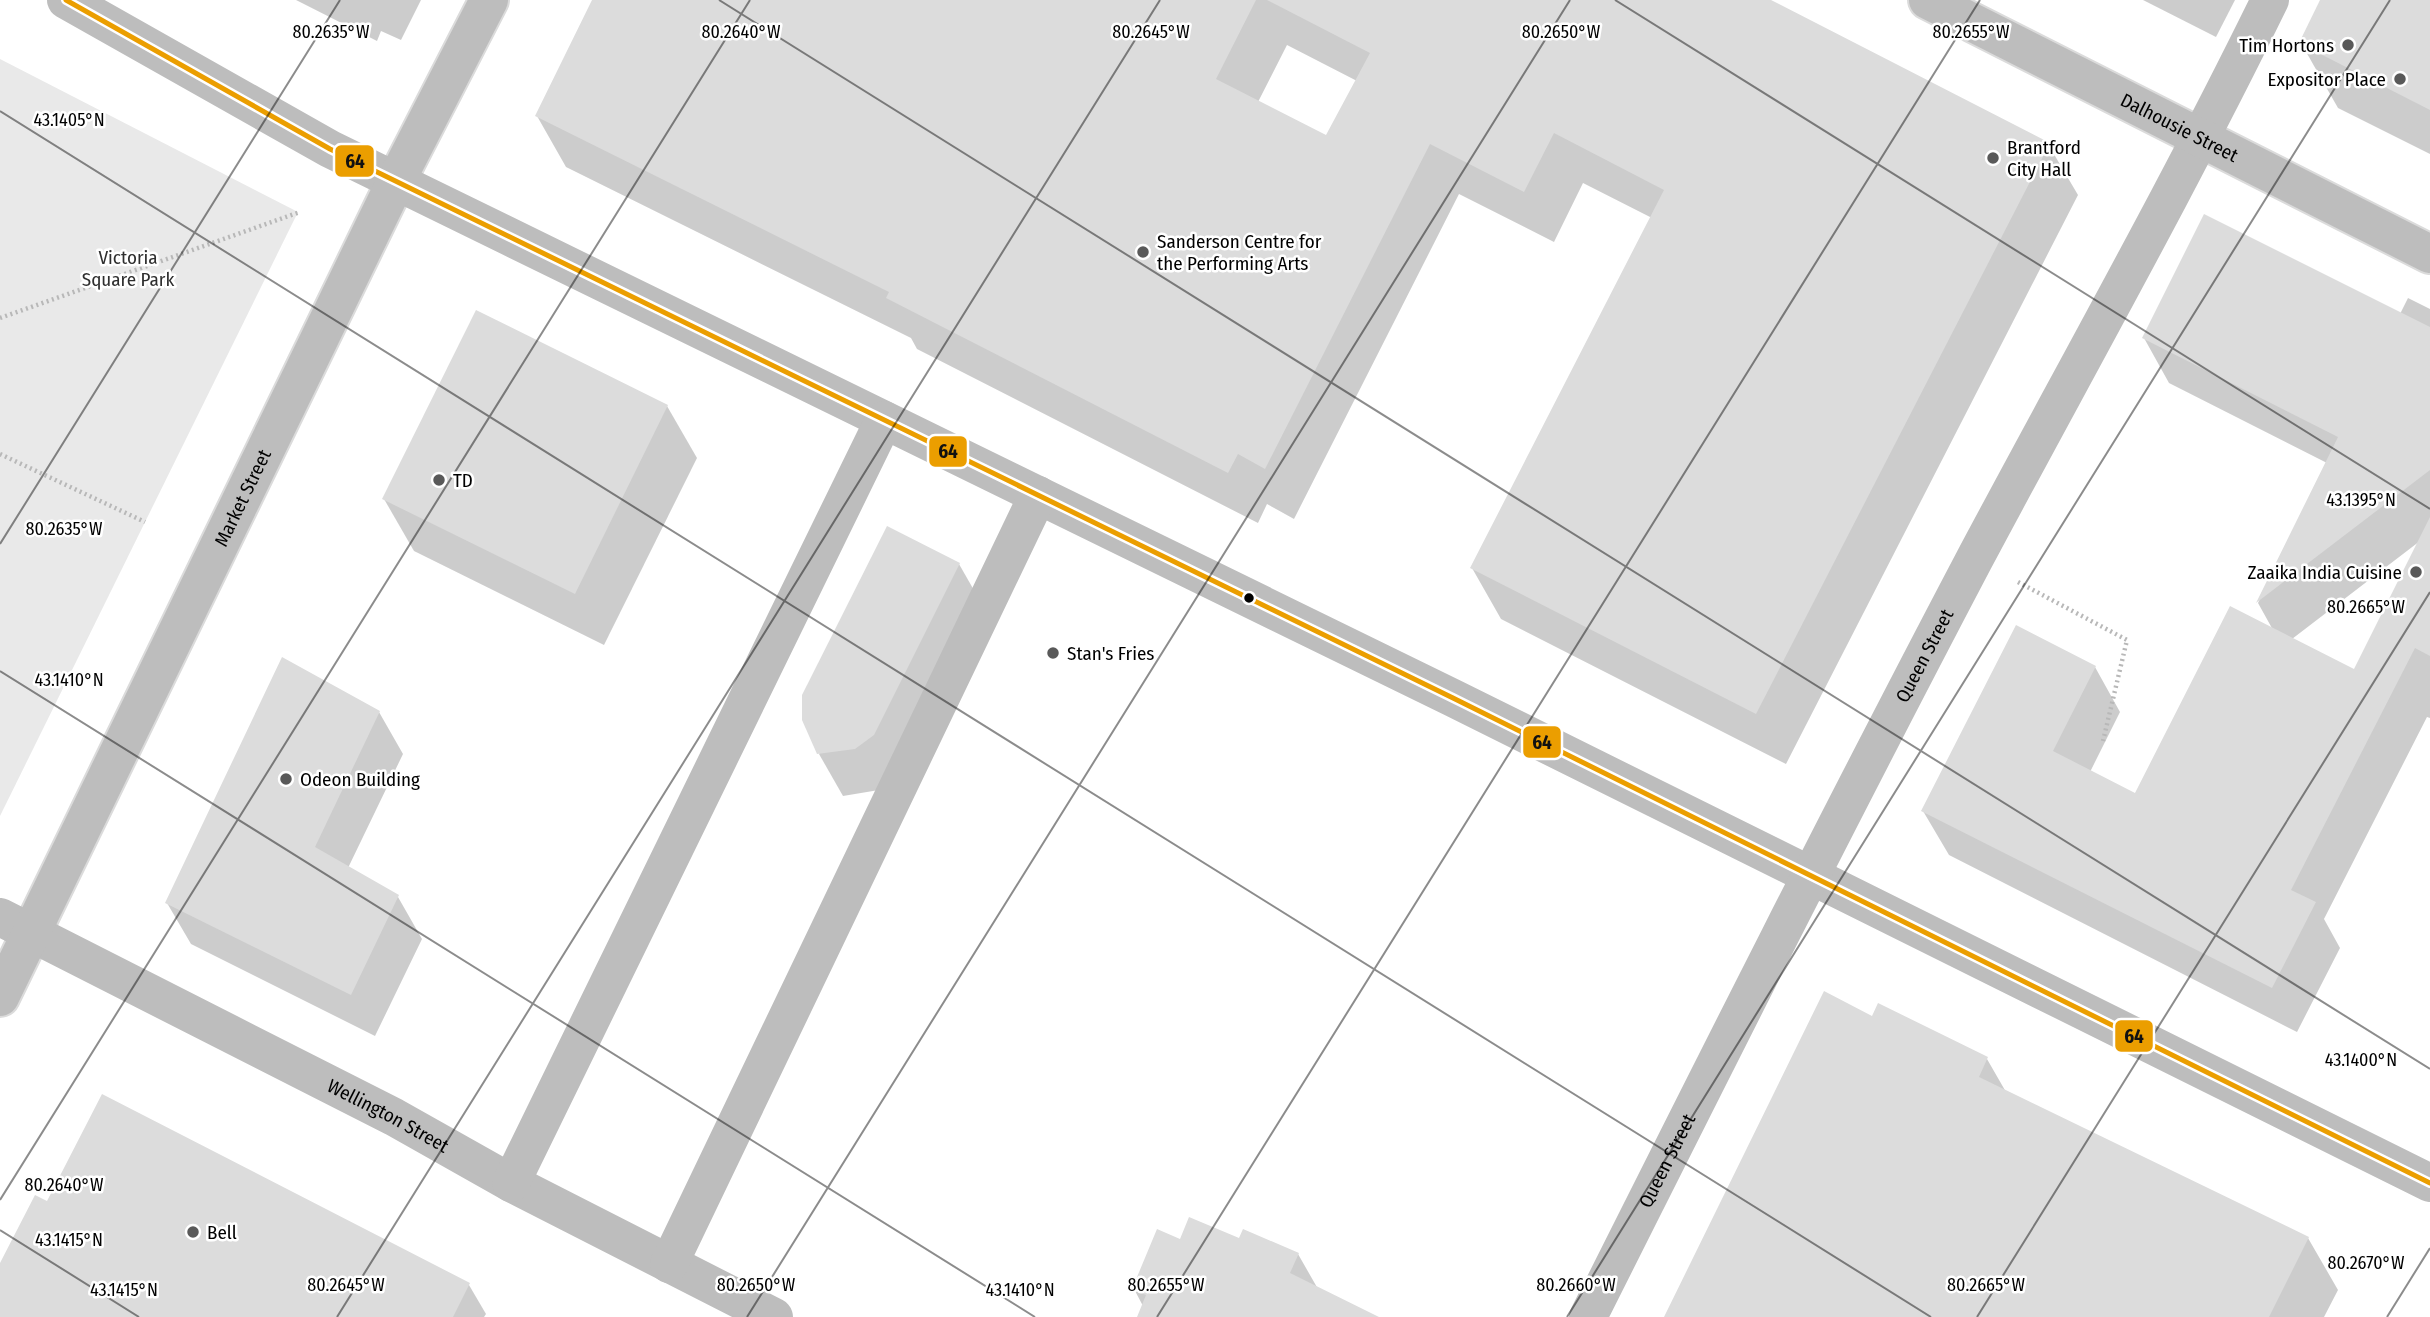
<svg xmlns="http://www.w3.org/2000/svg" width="2430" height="1317" viewBox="0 0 2430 1317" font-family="'Fira Sans Condensed',sans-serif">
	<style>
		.green { fill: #e9e9e9 }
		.shadow { fill: #0003; fill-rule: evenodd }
		.building { fill: #dcdcdc }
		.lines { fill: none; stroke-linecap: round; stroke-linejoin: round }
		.major-casing { stroke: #dbdbdb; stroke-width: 42 }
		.path { stroke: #b8b8b8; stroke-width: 4.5; stroke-dasharray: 2 3.5; stroke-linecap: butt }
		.minor { stroke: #bdbdbd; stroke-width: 38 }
		.major { stroke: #bdbdbd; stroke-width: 38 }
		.bus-1-casing { stroke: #fff; stroke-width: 10 }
		.bus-1 { stroke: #eb9e00; stroke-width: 5 }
		.ticks { fill: none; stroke: #000; stroke-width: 2; stroke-opacity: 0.45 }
		.poi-dot { fill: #595959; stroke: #fff; stroke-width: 2.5 }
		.bus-dot { fill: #000; stroke: #fff; stroke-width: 2.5 }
		.labels { text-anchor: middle; stroke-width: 5; stroke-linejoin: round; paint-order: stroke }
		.poi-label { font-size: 19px; fill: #000; stroke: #fff; text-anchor: start }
		.street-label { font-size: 19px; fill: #000; stroke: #fff }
		.park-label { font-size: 19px; fill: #2e2e2e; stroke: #fff }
		.ticks-label { font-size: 18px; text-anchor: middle; fill: #000; stroke: #fff; stroke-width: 5; stroke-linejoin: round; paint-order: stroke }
		.line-badge { stroke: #fff; stroke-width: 2.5 }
		.pale-badge-label { font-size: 19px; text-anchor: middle; font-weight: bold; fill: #111 }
	</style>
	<rect width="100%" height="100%" fill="#fff"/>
	<!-- green -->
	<polygon class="green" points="0,59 298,212 0,816"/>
	<!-- shadow -->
	<g class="shadow">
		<polygon points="296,0 421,0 401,40 381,31 377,41"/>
		<path d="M594,0H1767L2048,144L2078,195L1786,764L1501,619L1472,568L1652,218L1583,183L1554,242L1459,194L1294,519L1267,504L1258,523L917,349L911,338L566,167L537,116ZM1287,45L1357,81L1327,138L1258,102Z"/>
		<polygon points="2143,0 2235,0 2216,37"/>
		<polygon points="2322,0 2430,0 2430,154 2338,108 2301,43"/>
		<path d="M2408,298L2430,309V718L2427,717L2324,919L2340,948L2297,1032L1949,855L1923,811L2095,667L2120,712L2090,772L2136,796L2273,630L2258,603L2327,463L2169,383L2144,338L2400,314ZM2420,541L2355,672L2292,639Z"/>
		<polygon points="667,406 697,458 604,645 414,551 384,499"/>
		<polygon points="959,564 983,606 879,790 843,796 819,754"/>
		<polygon points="379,712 403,754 348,868 398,897 422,939 375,1036 191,944 167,903"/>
		<polygon points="1873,1019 1987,1059 2006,1092 2308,1238 2338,1290 2324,1317 1666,1317"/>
		<polygon points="48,1204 469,1285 486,1314 484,1317 0,1317 0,1266"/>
		<polygon points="1240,1240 1298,1254 1318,1289 1375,1317 1138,1317 1143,1306 1134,1289 1181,1241"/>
	</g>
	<!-- building -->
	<g class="building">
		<polygon points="592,0 1256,0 1216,79 1326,135 1370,53 1267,0 1771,0 2050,143 1756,714 1470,568 1664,190 1554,133 1524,192 1430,144 1265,469 1238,454 1228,473 886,298 889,292 535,116"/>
		<polygon points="2320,0 2430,0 2430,110 2299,43"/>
		<polygon points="2204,214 2430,327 2430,470 2256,603 2338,437 2142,338"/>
		<polygon points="476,310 668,405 575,594 382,499"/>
		<polygon points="2430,517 2430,656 2415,648 2291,890 2316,902 2272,988 1921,811 2016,625 2096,666 2053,751 2135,793 2230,606 2354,669"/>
		<polygon points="887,526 960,563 874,735 855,749 817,754 802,720 802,695"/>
		<polygon points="282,657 380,711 315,847 399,895 351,995 165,903"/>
		<polygon points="1824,991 1872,1016 1878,1003 1988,1057 1979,1077 2309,1237 2269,1317 1664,1317"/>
		<polygon points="102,1094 470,1283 453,1317 0,1317 0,1263 35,1195 47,1201"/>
		<polygon points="1189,1217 1239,1238 1243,1229 1299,1253 1290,1273 1379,1317 1137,1317 1146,1295 1132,1289 1157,1229 1180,1239"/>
	</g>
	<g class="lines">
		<!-- major casing -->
		<g class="major-casing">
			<g id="major">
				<path id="s3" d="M1928,0L2430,254"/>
				<path id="s4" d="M0,997L396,181L489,0"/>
			</g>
		</g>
		<!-- path -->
		<g class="path">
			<polyline points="0,318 300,212"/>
			<polyline points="0,454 145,522"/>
			<polyline points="2018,582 2127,640 2103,741"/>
		</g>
		<!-- minor -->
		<g class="minor">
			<polyline points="66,0 330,149 1453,698 2430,1183"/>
			<path id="s1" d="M0,917L394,1117L511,1183L774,1317"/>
			<polyline points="511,1183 884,420"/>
			<polyline points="669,1264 1038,495"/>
			<path id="s2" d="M1588,1317C1715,1064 1842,811 1974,560C2073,374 2177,190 2270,0"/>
		</g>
		<!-- major -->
		<use href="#major" class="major"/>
		<!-- bus-1 casing -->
		<g class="bus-1-casing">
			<polyline id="bus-1" points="66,0 330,149 1453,698 2430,1183"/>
		</g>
		<!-- bus-1 -->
		<use href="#bus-1" class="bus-1"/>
	</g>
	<!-- ticks -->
	<path class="ticks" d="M719,0L2430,1069M1615,0L2430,509M0,111L1931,1317M0,544L340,0M0,671L1035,1317M0,1200L750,0M0,1230L139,1317M337,1317L1160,0M747,1317L1570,0M1157,1317L1980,0M1567,1317L2390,0M1977,1317L2430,592M2387,1317L2430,1248"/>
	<!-- markers -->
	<g class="poi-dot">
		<circle cx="2348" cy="45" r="7"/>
		<circle cx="2400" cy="79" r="7"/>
		<circle cx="1993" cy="158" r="7"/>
		<circle cx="1143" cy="252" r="7"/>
		<circle cx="439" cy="480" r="7"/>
		<circle cx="2416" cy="572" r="7"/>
		<circle cx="1053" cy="653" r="7"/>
		<circle cx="286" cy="779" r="7"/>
		<circle cx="193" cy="1232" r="7"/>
	</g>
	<circle class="bus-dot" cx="1249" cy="598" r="6"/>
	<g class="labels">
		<!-- poi labels -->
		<g class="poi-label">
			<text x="2334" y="52" text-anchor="end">Tim Hortons</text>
			<text x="2386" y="86" text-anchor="end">Expositor Place</text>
			<text x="2007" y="154">Brantford<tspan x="2007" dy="22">City Hall</tspan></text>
			<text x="1157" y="248">Sanderson Centre for<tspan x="1157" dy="22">the Performing Arts</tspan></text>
			<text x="453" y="487">TD</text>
			<text x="2402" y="579" text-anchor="end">Zaaika India Cuisine</text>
			<text x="1067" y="660">Stan's Fries</text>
			<text x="300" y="786">Odeon Building</text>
			<text x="207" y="1239">Bell</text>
		</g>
		<!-- street labels -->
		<g class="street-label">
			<text dy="7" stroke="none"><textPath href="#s3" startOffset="282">Dalhousie Street</textPath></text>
			<text dy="7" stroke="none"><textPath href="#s4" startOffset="555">Market Street</textPath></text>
			<text dy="7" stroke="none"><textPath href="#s2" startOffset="742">Queen Street</textPath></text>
			<text dy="7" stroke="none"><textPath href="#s1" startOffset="436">Wellington Street</textPath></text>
			<text dy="7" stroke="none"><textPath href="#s2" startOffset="175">Queen Street</textPath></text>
		</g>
		<!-- park labels -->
		<g class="park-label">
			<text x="128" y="264">Victoria<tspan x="128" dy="22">Square Park</tspan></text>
		</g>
	</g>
	<g class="ticks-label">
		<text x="331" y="38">80.2635°W</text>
		<text x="741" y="38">80.2640°W</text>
		<text x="1151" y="38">80.2645°W</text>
		<text x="1561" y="38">80.2650°W</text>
		<text x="1971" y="38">80.2655°W</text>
		<text x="69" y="126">43.1405°N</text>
		<text x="2361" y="506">43.1395°N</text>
		<text x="64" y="535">80.2635°W</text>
		<text x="2366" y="613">80.2665°W</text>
		<text x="69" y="686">43.1410°N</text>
		<text x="2361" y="1066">43.1400°N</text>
		<text x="64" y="1191">80.2640°W</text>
		<text x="69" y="1246">43.1415°N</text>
		<text x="2366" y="1269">80.2670°W</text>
		<text x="346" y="1291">80.2645°W</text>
		<text x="756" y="1291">80.2650°W</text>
		<text x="1166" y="1291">80.2655°W</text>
		<text x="1576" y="1291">80.2660°W</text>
		<text x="1986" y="1291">80.2665°W</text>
		<text x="124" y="1296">43.1415°N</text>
		<text x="1020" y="1296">43.1410°N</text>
	</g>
	<g class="line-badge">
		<rect x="334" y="144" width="41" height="34" rx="7" fill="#eb9e00"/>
		<rect x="928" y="435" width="40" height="33" rx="7" fill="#eb9e00"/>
		<rect x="1522" y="725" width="40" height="34" rx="7" fill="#eb9e00"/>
		<rect x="2114" y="1019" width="40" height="34" rx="7" fill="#eb9e00"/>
	</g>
	<g class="pale-badge-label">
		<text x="355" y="168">64</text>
		<text x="948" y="458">64</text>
		<text x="1542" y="749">64</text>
		<text x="2134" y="1043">64</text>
	</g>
</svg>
